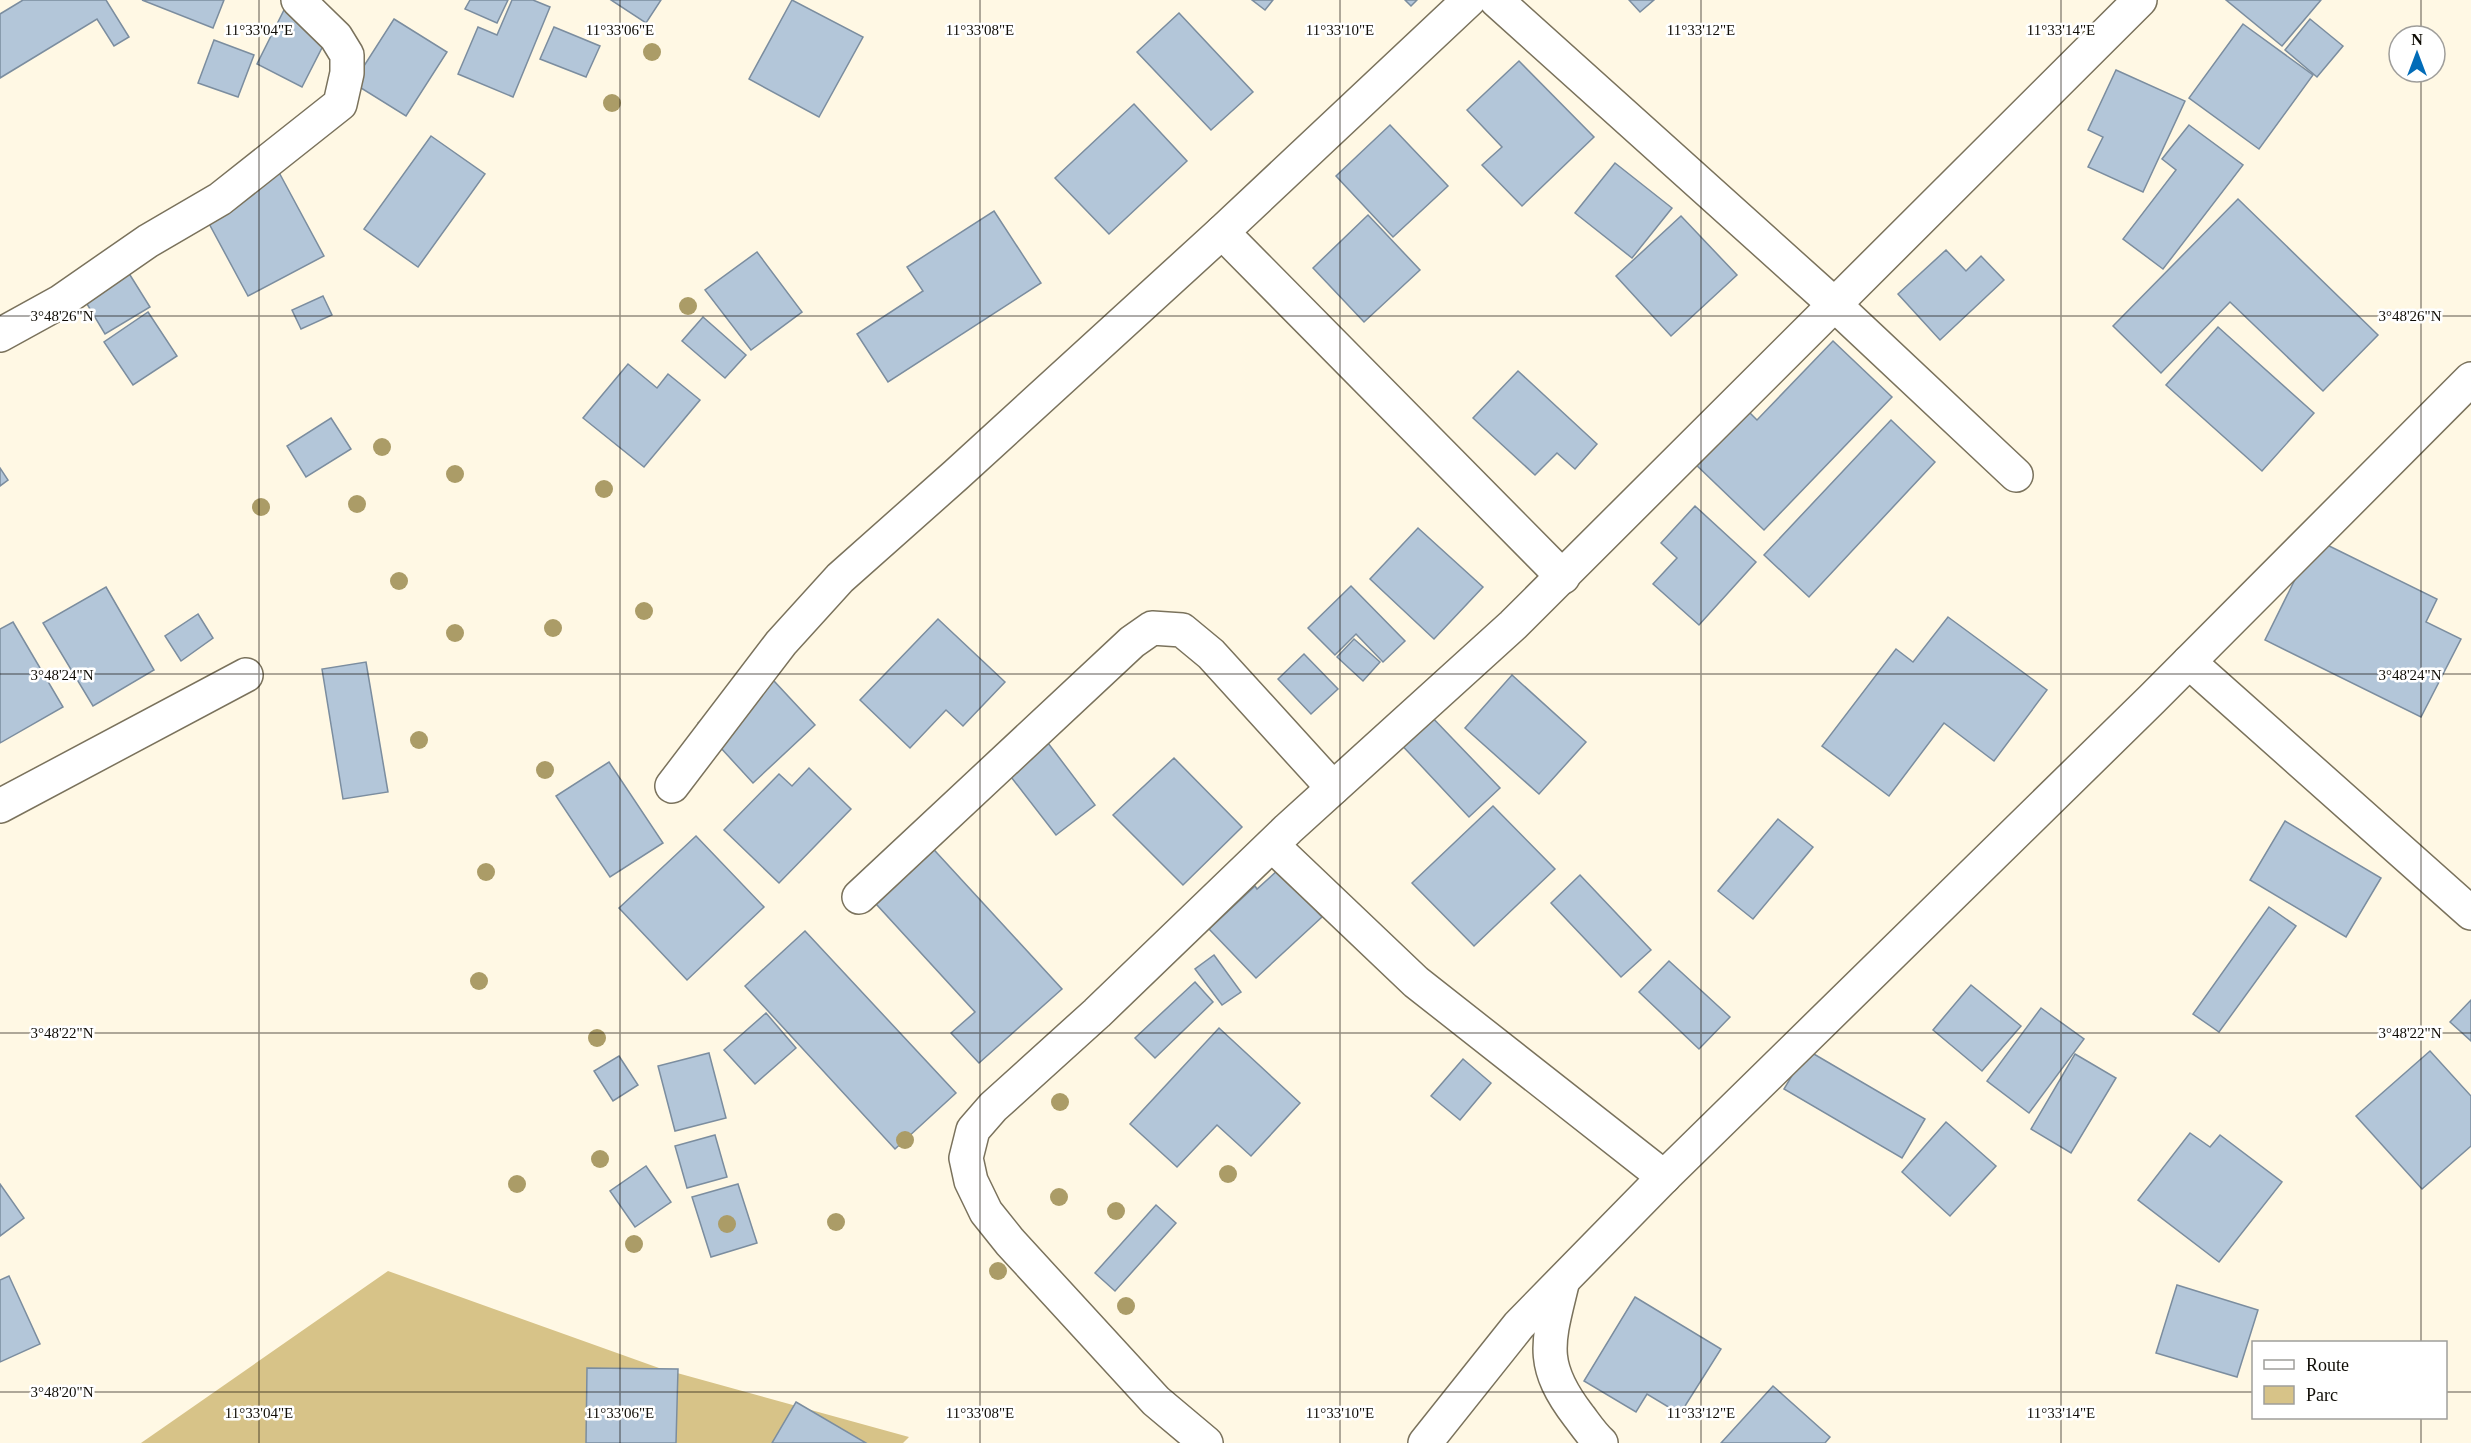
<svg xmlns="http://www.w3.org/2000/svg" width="2471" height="1443" viewBox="0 0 2471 1443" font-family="Georgia,serif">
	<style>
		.green { fill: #d7c388 }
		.building { fill: #b3c6d9; stroke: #7b8d9f; stroke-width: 1.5 }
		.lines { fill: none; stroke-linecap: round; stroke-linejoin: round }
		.minor-casing { stroke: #7a725c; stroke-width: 36 }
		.minor { stroke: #fff; stroke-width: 33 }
		.tree { fill: #ab9c67 }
		.ticks { fill: none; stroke: #0f0c05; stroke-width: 1.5; stroke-opacity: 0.45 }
		.ticks-label { font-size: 15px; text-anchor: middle; fill: #0f0c05; stroke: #fff; stroke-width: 5; stroke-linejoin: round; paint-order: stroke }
	</style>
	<rect width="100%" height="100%" fill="#fff8e4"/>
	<!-- green -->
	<polygon class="green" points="388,1271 659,1368 909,1437 903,1443 141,1443"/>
	<!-- building -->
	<g class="building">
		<polygon points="23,0 106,0 129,37 114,46 97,19 0,78 0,14"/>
		<polygon points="142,0 224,0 213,28"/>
		<polygon points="470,0 508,0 497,23 465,9"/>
		<polygon points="512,0 533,0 550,7 513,97 458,74 478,27 497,35"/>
		<polygon points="611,0 661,0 646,23"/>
		<polygon points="792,0 863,37 819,117 749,79"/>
		<polygon points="1252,0 1273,0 1265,10"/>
		<polygon points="1405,0 1417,0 1411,6"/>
		<polygon points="1629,0 1654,0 1640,12"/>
		<polygon points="2226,0 2321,0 2282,46"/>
		<polygon points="285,8 331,30 302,87 257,64"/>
		<polygon points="1179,13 1253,92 1211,130 1137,52"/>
		<polygon points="394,19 447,52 406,116 353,83"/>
		<polygon points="2310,19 2343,46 2317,77 2285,50"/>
		<polygon points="2243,24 2313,75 2259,149 2189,98"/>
		<polygon points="554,27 600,46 586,77 540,59"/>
		<polygon points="214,40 254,55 238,97 198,83"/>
		<polygon points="1519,61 1594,137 1522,206 1482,165 1502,147 1467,110"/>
		<polygon points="2116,70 2185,101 2143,192 2088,167 2103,137 2088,130"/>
		<polygon points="1134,104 1187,161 1109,234 1055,178"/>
		<polygon points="1390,125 1448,186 1393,237 1336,176"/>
		<polygon points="2189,125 2243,165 2163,269 2123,239 2176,170 2162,159"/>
		<polygon points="431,136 485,174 418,267 364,229"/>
		<polygon points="1615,163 1672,208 1632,258 1575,213"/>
		<polygon points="275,165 324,256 248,296 199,205"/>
		<polygon points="2238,199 2378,335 2323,391 2230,302 2161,373 2113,326"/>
		<polygon points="994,211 1041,283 888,382 857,334 923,291 907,267"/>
		<polygon points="1368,215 1420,270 1364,322 1313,268"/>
		<polygon points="1681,216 1737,275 1671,336 1616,276"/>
		<polygon points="1946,250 1966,271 1981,256 2004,280 1940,340 1898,294"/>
		<polygon points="757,252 802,312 751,350 705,290"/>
		<polygon points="125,267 150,307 105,334 81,294"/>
		<polygon points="323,296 332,315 301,329 292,310"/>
		<polygon points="148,312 177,356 133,385 104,342"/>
		<polygon points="703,317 746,355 725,378 682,341"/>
		<polygon points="2218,327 2314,413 2262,471 2166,385"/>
		<polygon points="1833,341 1892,397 1764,530 1691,460 1743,406 1757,420"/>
		<polygon points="628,364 657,388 668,374 700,400 644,467 583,418"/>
		<polygon points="1518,371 1597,444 1575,469 1557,453 1535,475 1473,418"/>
		<polygon points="331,418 351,449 306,477 287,446"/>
		<polygon points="1891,420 1935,462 1809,597 1764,555"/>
		<polygon points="0,468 8,480 0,486"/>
		<polygon points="1695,506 1756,562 1699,625 1653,584 1677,558 1661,543"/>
		<polygon points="1418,528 1483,587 1434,639 1370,579"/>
		<polygon points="2315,539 2437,599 2426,622 2461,639 2421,717 2265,640"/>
		<polygon points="1351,586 1405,641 1383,662 1356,634 1335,655 1308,628"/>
		<polygon points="106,587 154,670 93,706 43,623"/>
		<polygon points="198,614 213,638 181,661 165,636"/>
		<polygon points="1948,617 2047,690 1994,761 1944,723 1889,796 1822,746 1896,649 1913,662"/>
		<polygon points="938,619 1005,682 963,726 946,710 910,748 860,700"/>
		<polygon points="13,622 63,707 0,743 0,629"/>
		<polygon points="1354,639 1380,662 1363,681 1337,657"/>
		<polygon points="1304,654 1338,689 1311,714 1278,679"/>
		<polygon points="366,662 388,792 343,799 322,669"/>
		<polygon points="760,666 815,725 753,783 698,723"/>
		<polygon points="1512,675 1586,742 1539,794 1465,728"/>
		<polygon points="1427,712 1500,788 1469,817 1397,740"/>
		<polygon points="1048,743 1095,805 1056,835 1008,773"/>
		<polygon points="1174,758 1242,827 1183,885 1113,815"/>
		<polygon points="609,762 663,843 610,877 556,796"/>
		<polygon points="809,768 851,809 779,883 724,830 779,774 792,786"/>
		<polygon points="1493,806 1555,869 1474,946 1412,883"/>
		<polygon points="1778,819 1813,847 1753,919 1718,891"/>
		<polygon points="2285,821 2381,878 2346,937 2250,880"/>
		<polygon points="914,828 1062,989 979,1063 951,1033 975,1012 855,881"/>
		<polygon points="696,836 764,907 687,980 619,908"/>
		<polygon points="1278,870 1322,917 1256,978 1209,929 1255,886 1257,889"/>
		<polygon points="1580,875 1651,950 1621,977 1551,903"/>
		<polygon points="2269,907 2296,926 2219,1032 2193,1014"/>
		<polygon points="805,931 956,1093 895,1149 745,986"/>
		<polygon points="1214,955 1241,992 1222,1005 1195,969"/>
		<polygon points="1669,961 1730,1017 1699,1049 1639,992"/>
		<polygon points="1195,982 1213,1002 1155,1058 1135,1038"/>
		<polygon points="1971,985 2021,1026 1982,1071 1933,1030"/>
		<polygon points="2471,1000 2471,1041 2450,1022"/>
		<polygon points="2041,1008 2084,1039 2029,1113 1987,1081"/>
		<polygon points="766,1013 796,1048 755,1084 724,1050"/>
		<polygon points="1219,1028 1300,1103 1251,1156 1217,1125 1177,1167 1130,1124"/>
		<polygon points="1807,1050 1925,1119 1902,1158 1784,1089"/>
		<polygon points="2430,1051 2471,1096 2471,1146 2422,1189 2356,1116"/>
		<polygon points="709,1053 726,1118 675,1131 658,1066"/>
		<polygon points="2075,1054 2116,1078 2071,1153 2031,1129"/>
		<polygon points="619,1056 638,1085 613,1101 594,1071"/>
		<polygon points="1463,1059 1491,1083 1460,1120 1431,1096"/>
		<polygon points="1946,1122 1996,1166 1950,1216 1902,1172"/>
		<polygon points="2190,1133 2210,1147 2220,1135 2282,1182 2219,1262 2138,1200"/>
		<polygon points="715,1135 727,1177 687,1188 675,1146"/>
		<polygon points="646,1166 671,1202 635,1227 610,1191"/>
		<polygon points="0,1184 24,1218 0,1236"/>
		<polygon points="738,1184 757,1243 711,1257 692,1197"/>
		<polygon points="1156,1205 1176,1223 1115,1291 1095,1273"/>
		<polygon points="9,1276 40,1344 0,1362 0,1280"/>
		<polygon points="2177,1285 2258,1310 2237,1377 2156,1353"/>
		<polygon points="1635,1297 1721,1349 1680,1414 1647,1394 1636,1412 1584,1381"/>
		<polygon points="587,1368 678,1369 676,1443 586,1443"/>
		<polygon points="1773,1386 1830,1437 1825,1443 1721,1443"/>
		<polygon points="796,1402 866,1443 772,1443"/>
	</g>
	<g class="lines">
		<!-- minor casing -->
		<g class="minor-casing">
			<g id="minor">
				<polyline points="1496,0 1835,305 2016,475"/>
				<polyline points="1222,232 1563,577"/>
				<polyline points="0,335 60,302 148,241 220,199 340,104 347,73 347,55 336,37 298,0"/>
				<polyline points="2189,662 2471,913"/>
				<polyline points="672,786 781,643 840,578 956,475 1222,232 1469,0"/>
				<polyline points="0,806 246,675"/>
				<polyline points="1272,845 1416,982 1664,1177"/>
				<polyline points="859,897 1132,642 1152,628 1182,630 1211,654 1333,788"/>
				<path d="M1562,1284C1548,1342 1539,1364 1578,1415C1585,1424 1592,1435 1601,1443"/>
				<polyline points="1206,1443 1156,1401 1010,1242 986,1212 971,1181 966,1158 973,1130 993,1107 1097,1013 1288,829 1513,625 2140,0"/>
				<polyline points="1425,1443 1519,1325 1664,1177 2152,699 2471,379"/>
			</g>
		</g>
		<!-- minor -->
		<use href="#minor" class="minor"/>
	</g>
	<!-- trees -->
	<g class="tree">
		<circle cx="652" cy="52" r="9"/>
		<circle cx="612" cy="103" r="9"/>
		<circle cx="688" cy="306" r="9"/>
		<circle cx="382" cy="447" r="9"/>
		<circle cx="455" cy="474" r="9"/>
		<circle cx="604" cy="489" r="9"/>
		<circle cx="357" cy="504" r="9"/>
		<circle cx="261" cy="507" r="9"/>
		<circle cx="399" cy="581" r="9"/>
		<circle cx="644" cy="611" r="9"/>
		<circle cx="553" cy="628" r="9"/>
		<circle cx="455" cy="633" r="9"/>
		<circle cx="419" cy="740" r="9"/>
		<circle cx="545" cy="770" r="9"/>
		<circle cx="486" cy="872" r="9"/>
		<circle cx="479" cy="981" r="9"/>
		<circle cx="597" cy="1038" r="9"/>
		<circle cx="1060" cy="1102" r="9"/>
		<circle cx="905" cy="1140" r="9"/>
		<circle cx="600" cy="1159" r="9"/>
		<circle cx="1228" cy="1174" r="9"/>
		<circle cx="517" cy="1184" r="9"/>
		<circle cx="1059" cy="1197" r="9"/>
		<circle cx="1116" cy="1211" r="9"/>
		<circle cx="836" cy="1222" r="9"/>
		<circle cx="727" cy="1224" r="9"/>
		<circle cx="634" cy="1244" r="9"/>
		<circle cx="998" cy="1271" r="9"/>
		<circle cx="1126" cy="1306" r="9"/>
	</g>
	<!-- ticks -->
	<path class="ticks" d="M259,0V1443M620,0V1443M980,0V1443M1340,0V1443M1701,0V1443M2061,0V1443M2421,0V36M2421,72V1342M0,316H2471M0,674H2471M0,1033H2471M0,1392H2254M2446,1392H2471M2421,1418V1443"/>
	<g class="ticks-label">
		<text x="259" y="35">11°33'04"E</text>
		<text x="620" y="35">11°33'06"E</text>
		<text x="980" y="35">11°33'08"E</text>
		<text x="1340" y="35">11°33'10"E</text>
		<text x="1701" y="35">11°33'12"E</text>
		<text x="2061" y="35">11°33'14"E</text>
		<text x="62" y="321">3°48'26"N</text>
		<text x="2410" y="321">3°48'26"N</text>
		<text x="62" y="680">3°48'24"N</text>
		<text x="2410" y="680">3°48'24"N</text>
		<text x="62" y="1038">3°48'22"N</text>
		<text x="2410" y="1038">3°48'22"N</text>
		<text x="62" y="1397">3°48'20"N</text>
		<text x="259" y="1418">11°33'04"E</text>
		<text x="620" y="1418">11°33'06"E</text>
		<text x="980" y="1418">11°33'08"E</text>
		<text x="1340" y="1418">11°33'10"E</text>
		<text x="1701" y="1418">11°33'12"E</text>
		<text x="2061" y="1418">11°33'14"E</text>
	</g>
	<!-- legend -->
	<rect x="2252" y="1341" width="195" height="78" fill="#ffffff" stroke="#9f9e9b" stroke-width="1.5"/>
	<rect x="2264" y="1360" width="30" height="9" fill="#ffffff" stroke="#9f9e9b" stroke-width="1.5"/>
	<text x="2306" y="1371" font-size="18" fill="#0f0c05">Route</text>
	<rect x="2264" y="1386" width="30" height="18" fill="#d7c388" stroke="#9f9e9b" stroke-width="1.5"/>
	<text x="2306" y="1401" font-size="18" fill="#0f0c05">Parc</text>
	<!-- north arrow -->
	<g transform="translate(2417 54)"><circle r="28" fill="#ffffff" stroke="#9f9e9b" stroke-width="1.5"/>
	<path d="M0-4.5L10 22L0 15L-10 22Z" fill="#026cb8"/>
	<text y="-9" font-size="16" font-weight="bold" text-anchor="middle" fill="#0f0c05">N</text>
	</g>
</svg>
